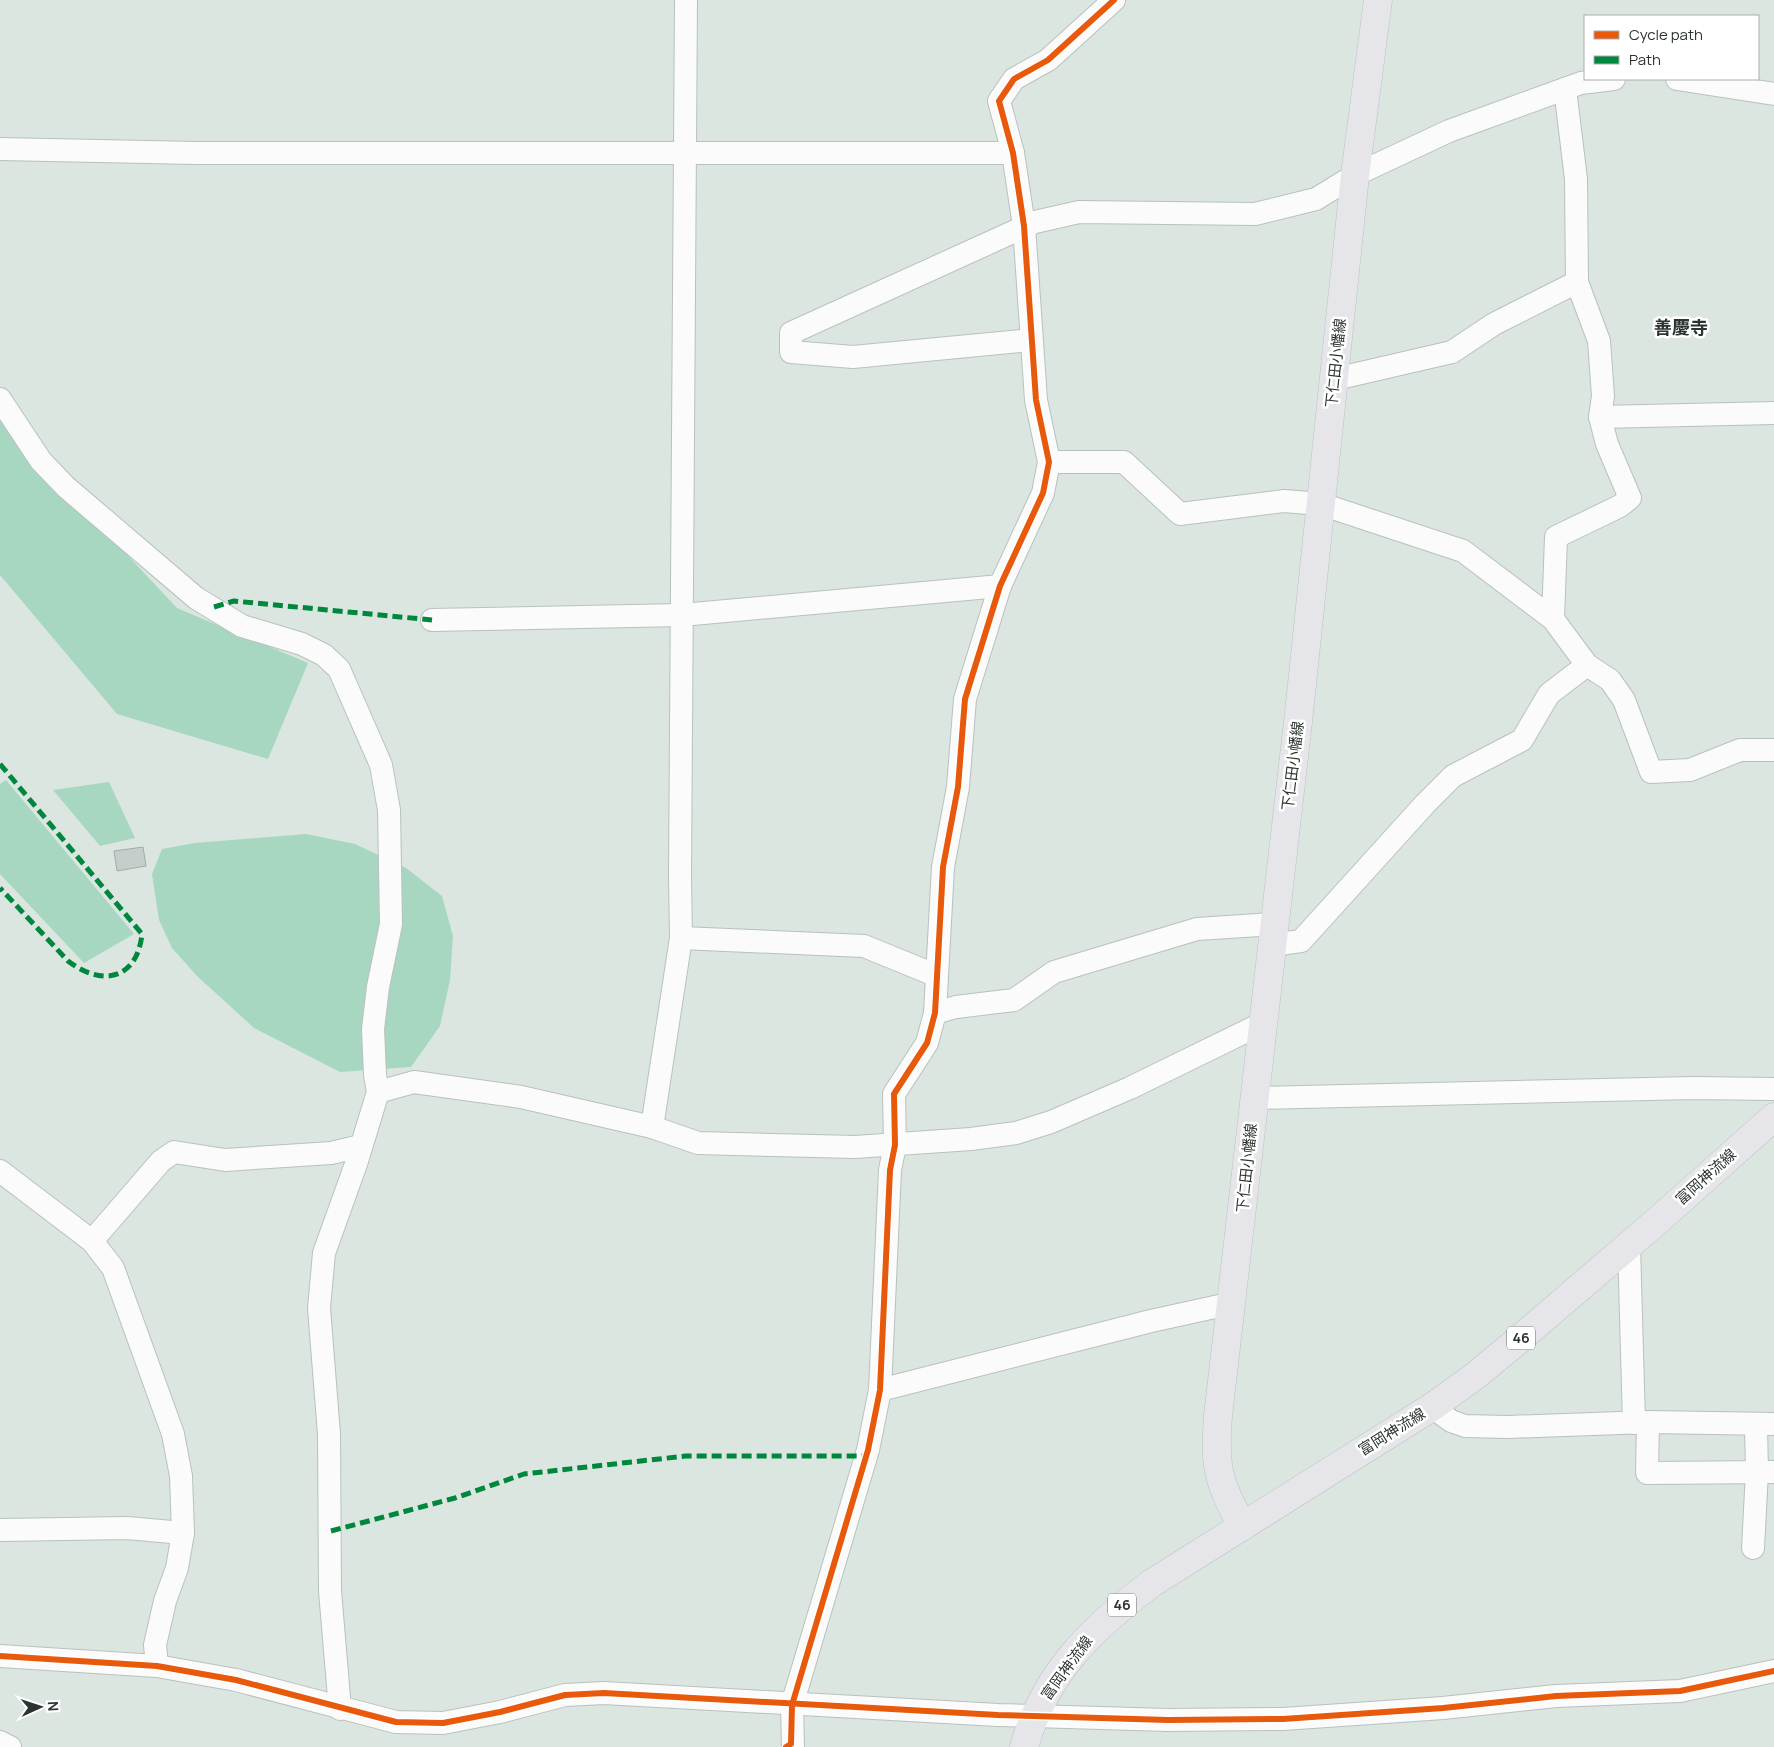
<svg xmlns="http://www.w3.org/2000/svg" width="1774" height="1747" viewBox="0 0 1774 1747" font-family="Manrope,'Noto Sans JP',sans-serif">
	<style>
		.green { fill: #a7d7c1 }
		.building { fill: #c5ceca; stroke: #a3aca7 }
		.lines { fill: none; stroke-linecap: round; stroke-linejoin: round }
		.minor-casing { stroke: #b9c1be; stroke-width: 24 }
		.major-casing { stroke: #bcc2c0; stroke-width: 29 }
		.minor { stroke: #fafbfa; stroke-width: 22 }
		.major { stroke: #e6e6ea; stroke-width: 28 }
		.quiet { stroke: #00873e; stroke-width: 5; stroke-dasharray: 10 5; stroke-linecap: butt }
		.cycleway-casing { stroke: #fff; stroke-width: 9 }
		.cycleway { stroke: #e8590c; stroke-width: 6 }
		.labels { text-anchor: middle; stroke-width: 5; stroke-linejoin: round; paint-order: stroke }
		.shield { fill: #fff; stroke: #6b716e; stroke-width: 1 }
		.shield-label { font-size: 14px; font-weight: bold; fill: #2c3430 }
		.street-label { font-size: 15px; fill: #2c3430; stroke: #fff }
		.quarter-label { font-size: 18px; font-weight: bold; fill: #2c3430; stroke: #fff }
	</style>
	<rect width="100%" height="100%" fill="#dbe6e1"/>
	<!-- green -->
	<g class="green">
		<polygon points="0,419 177,608 308,663 268,759 117,714 0,575"/>
		<polygon points="6,780 134,934 84,963 0,874 0,784"/>
		<polygon points="109,782 135,838 100,846 53,790"/>
		<polygon points="306,834 355,844 406,868 442,896 453,936 450,980 440,1026 411,1067 340,1072 254,1028 197,976 172,948 159,920 152,874 162,849 195,843"/>
	</g>
	<!-- building -->
	<polygon class="building" points="143,847 146,866 117,871 114,851"/>
	<g class="lines">
		<!-- minor casing -->
		<g class="minor-casing">
			<g id="minor">
				<polyline points="1677,79 1774,94"/>
				<polyline points="0,149 196,153 1013,153"/>
				<polyline points="1031,340 853,357 791,352 791,333 1035,222 1079,212 1255,214 1316,199 1355,175 1449,131 1581,83 1614,79"/>
				<polyline points="1335,379 1452,352 1494,324 1577,282"/>
				<polyline points="0,399 41,461 66,487 196,598 242,626 302,644 324,655 339,669 381,765 389,810 391,924 378,987 373,1029 375,1075 378,1092 356,1164 324,1253 319,1308 329,1434 330,1591 340,1709"/>
				<polyline points="1600,417 1774,413"/>
				<polyline points="1049,462 1124,462 1180,514 1284,501 1321,504 1463,551 1553,619 1587,665 1610,680 1624,700 1651,772 1690,770 1740,750 1774,750"/>
				<polyline points="1553,619 1556,537 1620,506 1630,498 1607,444 1600,417 1603,396 1599,341 1577,282 1576,179 1565,89"/>
				<polyline points="432,620 682,615 1000,586"/>
				<polyline points="681,938 864,946 935,975"/>
				<polyline points="1272,945 1301,941 1425,804 1453,776 1522,740 1549,694 1587,665"/>
				<polyline points="935,1013 956,1007 1014,1000 1054,972 1197,929 1274,924"/>
				<polyline points="378,1092 414,1082 521,1097 652,1127 698,1143 855,1147 971,1139 1016,1133 1051,1122 1130,1088 1263,1023"/>
				<polyline points="1255,1098 1693,1088 1774,1089"/>
				<polyline points="652,1127 681,938 680,876 686,0"/>
				<polyline points="0,1171 92,1241 113,1268 173,1434 181,1476 183,1533 177,1568 165,1601 155,1645 157,1666"/>
				<polyline points="92,1241 161,1161 174,1152 225,1160 331,1153 361,1146"/>
				<polyline points="1629,1245 1634,1423"/>
				<polyline points="880,1390 1151,1321 1233,1303"/>
				<polyline points="1432,1407 1451,1421 1465,1426 1507,1427 1648,1422 1774,1424"/>
				<polyline points="1648,1422 1647,1473 1774,1472"/>
				<polyline points="0,1530 127,1528 183,1533"/>
				<polyline points="1753,1548 1757,1472 1756,1426"/>
				<polyline points="0,1656 157,1666 236,1680 396,1722 443,1723 500,1712 565,1695 604,1693 998,1715 1168,1720 1283,1719 1443,1708 1556,1696 1680,1691 1774,1671"/>
				<polyline points="0,1742 10,1747"/>
				<polyline points="793,1747 792,1705 868,1450 880,1390 890,1170 895,1145 894,1094 927,1043 935,1013 943,867 958,787 965,699 1000,586 1043,493 1049,462 1036,400 1024,226 1013,153 999,101 1014,79 1048,60 1114,0"/>
			</g>
		</g>
		<!-- major casing -->
		<g class="major-casing">
			<g id="major">
				<path d="M1242,1527C1218,1479 1214,1469 1218,1416L1299,713L1355,175L1378,0"/>
				<path d="M1024,1747C1045,1673 1092,1628 1152,1583L1432,1407L1475,1376L1516,1342L1656,1222L1774,1117"/>
			</g>
		</g>
		<!-- minor -->
		<use href="#minor" class="minor"/>
		<!-- major -->
		<use href="#major" class="major"/>
		<!-- quiet -->
		<g class="quiet">
			<polyline points="214,607 234,601 432,620"/>
			<path d="M0,764L142,934C137,980 102,987 68,961L0,888"/>
			<polyline points="331,1531 455,1498 524,1474 686,1456 866,1456"/>
		</g>
		<!-- cycleway casing -->
		<g class="cycleway-casing">
			<g id="cycleway">
				<polyline points="0,1656 157,1666 236,1680 396,1722 443,1723 500,1712 565,1695 604,1693 998,1715 1168,1720 1283,1719 1443,1708 1556,1696 1680,1691 1774,1671"/>
				<polyline points="786,1747 791,1744 792,1705 868,1450 880,1390 890,1170 895,1145 894,1094 927,1043 935,1013 943,867 958,787 965,699 1000,586 1043,493 1049,462 1036,400 1024,226 1013,153 999,101 1014,79 1048,60 1114,0"/>
			</g>
		</g>
		<!-- cycleway -->
		<use href="#cycleway" class="cycleway"/>
	</g>
	<g class="labels">
		<!-- shield labels -->
		<g class="shield">
			<rect x="1507" y="1326.5" width="28" height="23" rx="4"/>
			<rect x="1108" y="1593.5" width="28" height="23" rx="4"/>
		</g>
		<g class="shield-label">
			<text x="1521" y="1343">46</text>
			<text x="1122" y="1610">46</text>
		</g>
		<!-- street labels -->
		<g class="street-label">
			<text transform="translate(1336 363) rotate(-84)" y="5">下仁田小幡線</text>
			<text transform="translate(1293 766) rotate(-83)" y="5">下仁田小幡線</text>
			<text transform="translate(1247 1168) rotate(-84)" y="5">下仁田小幡線</text>
			<text transform="translate(1706 1177) rotate(-42)" y="5">富岡神流線</text>
			<text transform="translate(1392 1432) rotate(-32)" y="5">富岡神流線</text>
			<text transform="translate(1067 1668) rotate(-54)" y="5">富岡神流線</text>
		</g>
		<!-- quarter labels -->
		<g class="quarter-label">
			<text x="1681" y="334">善慶寺</text>
		</g>
	</g>
	<!-- legend -->
	<rect x="1584" y="15" width="175" height="65" fill="#ffffff" stroke="#abaeac"/>
	<rect x="1594" y="31" width="25" height="8" fill="#e8590c" stroke="#abaeac"/>
	<text x="1629" y="40" font-size="15" fill="#2c3430">Cycle path</text>
	<rect x="1594" y="56" width="25" height="8" fill="#00873e" stroke="#abaeac"/>
	<text x="1629" y="65" font-size="15" fill="#2c3430">Path</text>
	<!-- north arrow -->
	<g transform="translate(40 1707) rotate(87)" stroke="#ffffff" stroke-width="4" paint-order="stroke">
	<path d="M0-4L9 19L0 12L-9 19Z" fill="#2c3430"/>
	<text y="-8" font-size="14" font-weight="bold" text-anchor="middle" fill="#2c3430">N</text>
	</g>
</svg>
